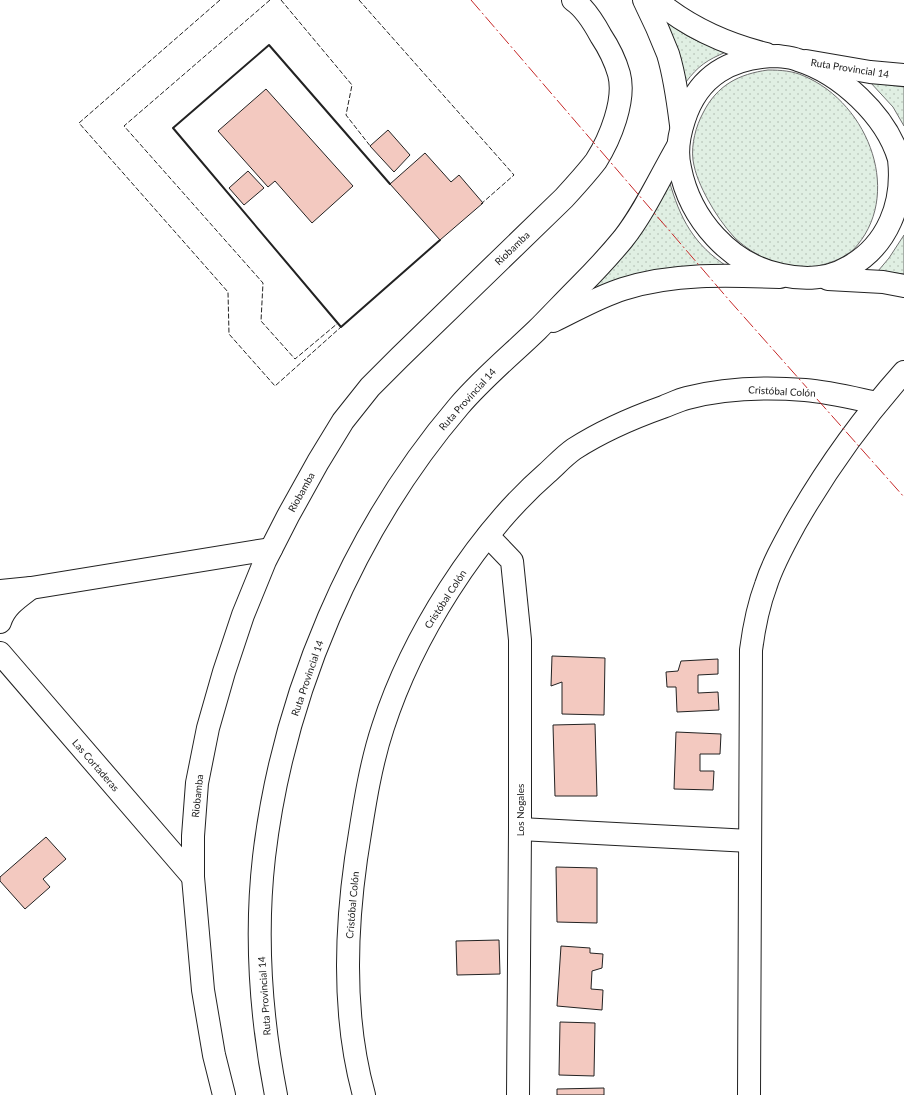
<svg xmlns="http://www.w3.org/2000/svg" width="904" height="1095" viewBox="0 0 904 1095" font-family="Lato,sans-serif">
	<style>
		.grass { fill: url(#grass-dots); stroke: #6f6f6f }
		.building { fill: #f3c9c0; stroke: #222 }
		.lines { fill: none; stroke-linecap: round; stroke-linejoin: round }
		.minor-casing { stroke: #222; stroke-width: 24 }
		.major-casing { stroke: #222; stroke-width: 24 }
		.highway-casing { stroke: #222; stroke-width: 24 }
		.minor { stroke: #fff; stroke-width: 22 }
		.major { stroke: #fff; stroke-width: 22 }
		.highway { stroke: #fff; stroke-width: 22 }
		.fence { stroke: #222; stroke-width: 1; stroke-dasharray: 5 2; stroke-linecap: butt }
		.wall { stroke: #222; stroke-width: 2 }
		.power { stroke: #c62828; stroke-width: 1; stroke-dasharray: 14 3 2 3; stroke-linecap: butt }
		.labels { text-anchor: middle; stroke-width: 3; stroke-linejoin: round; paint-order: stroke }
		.street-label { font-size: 10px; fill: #222; stroke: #fff }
	</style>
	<defs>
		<pattern id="grass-dots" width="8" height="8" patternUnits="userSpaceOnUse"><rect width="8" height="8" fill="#e0efe3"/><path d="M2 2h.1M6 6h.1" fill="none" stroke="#c0cdc2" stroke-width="1.8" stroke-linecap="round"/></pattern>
	</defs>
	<rect width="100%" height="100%" fill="#fff"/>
	<!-- grass -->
	<g class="grass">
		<path d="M660,15C682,36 698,42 726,52C707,60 698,66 686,82Z"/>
		<path d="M768,70C781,70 793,71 804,76C870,104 904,197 853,250C816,279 766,268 734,237C724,226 715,213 708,200C701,187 695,174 693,160C691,144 696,126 703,113C717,85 739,74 768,70Z"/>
		<polygon points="870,82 904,87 904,126 893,107"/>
		<path d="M669,180C680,219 694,245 728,267L587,293Z"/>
		<polygon points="904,235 904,274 878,271 889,258"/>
	</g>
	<!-- building -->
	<g class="building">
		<polygon points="266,89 353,186 312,223 275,181 268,187 218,131"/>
		<polygon points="388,130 410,155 394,172 370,146"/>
		<polygon points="425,153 451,182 459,175 483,203 440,240 390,184"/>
		<polygon points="248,171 264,188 244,205 229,188"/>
		<polygon points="552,656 605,658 604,715 562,714 562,682 551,686"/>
		<polygon points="718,659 718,674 698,675 698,693 718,692 719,710 677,712 676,687 667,687 666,672 678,671 681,661"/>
		<polygon points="595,724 597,796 555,796 553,725"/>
		<polygon points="676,732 721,734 720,754 700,754 700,771 714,771 713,790 674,789"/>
		<polygon points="46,837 66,859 43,879 50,887 25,909 0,881 0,877"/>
		<polygon points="556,867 597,868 597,923 557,922"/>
		<polygon points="499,940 500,974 457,975 456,941"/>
		<polygon points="561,946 590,948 590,953 603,954 602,968 592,971 591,989 603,990 602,1010 557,1006"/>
		<polygon points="560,1022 595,1023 594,1076 559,1075"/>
		<polygon points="604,1088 604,1095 557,1095 557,1089"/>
	</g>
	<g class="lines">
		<!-- minor casing -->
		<g class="minor-casing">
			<g id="minor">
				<polyline points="488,536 512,561 520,640 520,829 518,1095"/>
				<polyline points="31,588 271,549"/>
				<path d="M0,591L31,588C18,598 5,606 0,622"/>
				<polyline points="0,653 193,877"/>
				<polyline points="520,829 750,841"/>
				<path d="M224,1095L214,1055L203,990L193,877V836L197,783L208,728L224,672L243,615L265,561L288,516L318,462L343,421L370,387L400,357L564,198C575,186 586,174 596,161C610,139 626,100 619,74C615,60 609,48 601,36C594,23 585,8 573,0"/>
				<path d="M364,1095C343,1019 345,937 356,859C363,815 369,769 383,727C412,637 476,535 547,473C556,465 564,456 574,449C602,431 632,418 663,407C671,404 679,400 687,398C725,388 767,387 805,390C829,392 853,398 877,403"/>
				<path d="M749,1095L751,650C754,627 758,606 766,585C773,563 785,542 796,522C827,468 863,418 904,372"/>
			</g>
		</g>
		<!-- major casing -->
		<g class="major-casing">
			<g id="major">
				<polyline points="806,61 870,72 904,75"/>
				<path d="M553,321C576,310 598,297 623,289C673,273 728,275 780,277"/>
				<path d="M276,1095C261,1018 255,936 264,857C283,695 353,530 459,406C483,378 511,355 537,330C551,316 565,301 579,287C594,272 609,256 623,239C645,211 660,177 678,146"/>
			</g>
		</g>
		<!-- highway casing -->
		<g class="highway-casing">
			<g id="highway">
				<path d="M644,0C653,18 661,36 668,54C675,77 678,101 681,125"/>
				<path d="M656,0C688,27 726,44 766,54"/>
				<path d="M777,56C784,57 791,57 798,60C840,73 886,115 899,159C904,203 888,245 849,267C829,279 804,280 782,275C730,265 690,219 680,168C676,152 679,135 684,120C698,75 732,57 777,56Z"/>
				<polyline points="828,279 883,282 904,286"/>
			</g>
		</g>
		<!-- minor -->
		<use href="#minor" class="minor"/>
		<!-- major -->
		<use href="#major" class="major"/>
		<!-- highway -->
		<use href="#highway" class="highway"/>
		<!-- fence -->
		<g class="fence">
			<polyline points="220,0 79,123 228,292 229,334 275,386 341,327"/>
			<polyline points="270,0 124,126 263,283 261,321 295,359 338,323"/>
			<polyline points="281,0 352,85 346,115 371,147"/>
			<polyline points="359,0 514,175 481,204"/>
		</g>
		<!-- wall -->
		<polyline class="wall" points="390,184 269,45 173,128 341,327 440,240"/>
		<!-- power -->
		<polyline class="power" points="471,0 729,300 904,497"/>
	</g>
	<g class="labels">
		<!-- street labels -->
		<g class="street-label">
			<text transform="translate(850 68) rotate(9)" y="4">Ruta Provincial 14</text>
			<text transform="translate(512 248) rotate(-44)" y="4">Riobamba</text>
			<text transform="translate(782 391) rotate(3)" y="4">Cristóbal Colón</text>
			<text transform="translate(467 399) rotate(-48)" y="4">Ruta Provincial 14</text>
			<text transform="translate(301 492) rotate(-61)" y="4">Riobamba</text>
			<text transform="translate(445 599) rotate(-57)" y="4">Cristóbal Colón</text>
			<text transform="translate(307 678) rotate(-71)" y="4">Ruta Provincial 14</text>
			<text transform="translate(96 765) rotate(49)" y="4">Las Cortaderas</text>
			<text transform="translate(197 796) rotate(-84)" y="4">Riobamba</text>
			<text transform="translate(520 810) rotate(-90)" y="4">Los Nogales</text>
			<text transform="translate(352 905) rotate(-85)" y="4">Cristóbal Colón</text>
			<text transform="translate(264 996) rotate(-94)" y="4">Ruta Provincial 14</text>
		</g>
	</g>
</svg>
